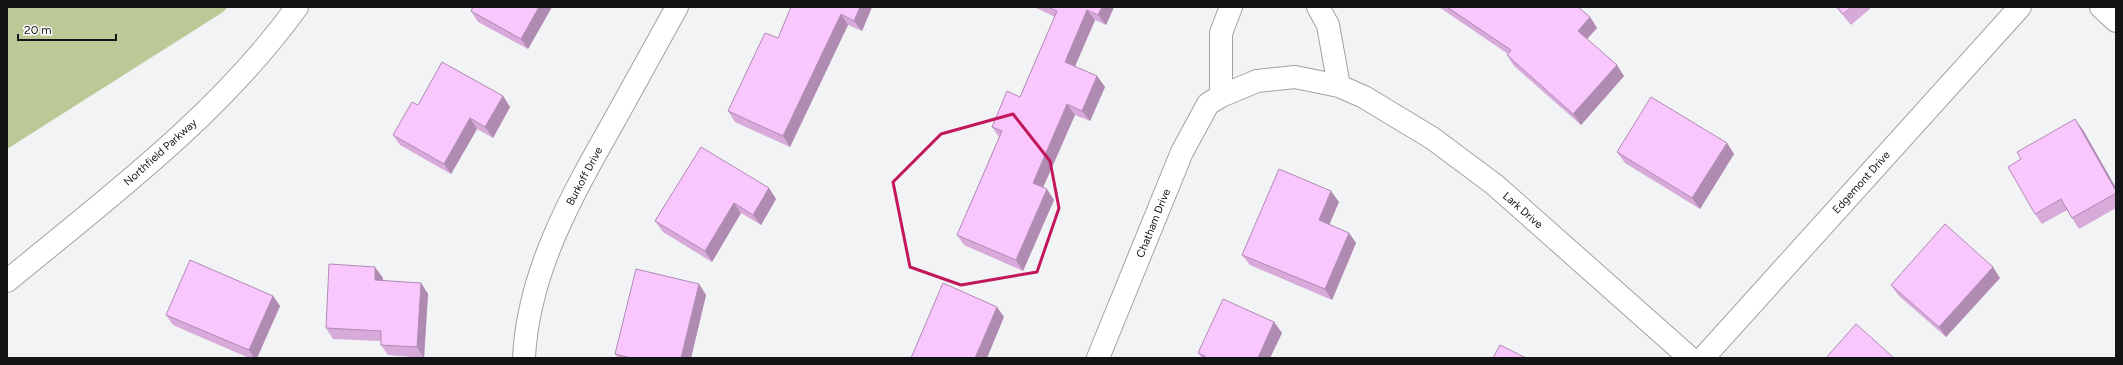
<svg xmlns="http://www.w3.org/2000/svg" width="2123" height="365" viewBox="0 0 2123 365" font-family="Figtree,sans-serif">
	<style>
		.green { fill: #bcc996 }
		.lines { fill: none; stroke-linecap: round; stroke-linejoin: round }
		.minor-casing { stroke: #a0a2a4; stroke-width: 24 }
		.tertiary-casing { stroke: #a0a2a4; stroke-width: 24 }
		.minor { stroke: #fff; stroke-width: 22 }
		.tertiary { stroke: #fff; stroke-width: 22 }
		.wall { fill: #d7aada }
		.shaded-wall { fill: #af8bb2 }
		.building { fill: #fac6fe; stroke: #af8bb2 }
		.marked { fill: none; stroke: #c2185b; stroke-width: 3; stroke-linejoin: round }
		.labels { text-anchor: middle; stroke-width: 4; stroke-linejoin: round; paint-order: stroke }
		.street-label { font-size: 11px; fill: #131415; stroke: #fff }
	</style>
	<rect width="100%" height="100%" fill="#f1f3f5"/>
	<!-- green -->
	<polygon class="green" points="7,7 228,7 223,12 7,149"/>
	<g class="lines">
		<!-- minor casing -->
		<g class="minor-casing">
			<g id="minor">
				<polyline points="1318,7 1328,25 1339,86"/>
				<polyline points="2101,7 2116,21"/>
				<polyline points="1221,96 1221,33 1231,7"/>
				<path d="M524,358C528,272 572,195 614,121C635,83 656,45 677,7"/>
				<polyline points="1098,358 1182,152 1208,104 1221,96 1257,81 1295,77 1339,86 1364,97 1432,138 1495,185 1690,358"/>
				<polyline points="1703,358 2020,7"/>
			</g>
		</g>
		<!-- tertiary casing -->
		<g class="tertiary-casing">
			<path id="tertiary" d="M7,281C108,198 220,114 297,7"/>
		</g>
		<!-- minor -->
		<use href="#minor" class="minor"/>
		<!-- tertiary -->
		<use href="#tertiary" class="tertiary"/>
	</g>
	<!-- wall -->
	<g class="wall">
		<polygon points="473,7 552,7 528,49 478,22 471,11"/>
		<polygon points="791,7 872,7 862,31 848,25 790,147 735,122 728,111 778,38"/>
		<polygon points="1034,7 1114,7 1106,25 1095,20 1075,67 1097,76 1105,87 1090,121 1075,115 1043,188 1054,200 1023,271 964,245 957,235 999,137 992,127 1020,97 1055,17"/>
		<polygon points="1439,7 1578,7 1590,17 1597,28 1587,39 1624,76 1581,125 1514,66 1507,55 1508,54"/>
		<polygon points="1836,7 1872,7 1851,25"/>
		<polygon points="503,96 510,107 493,138 477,129 451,174 400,145 393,135 418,105"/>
		<polygon points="2083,130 2116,188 2116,208 2079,229 2072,218 2067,210 2042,224 2035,214"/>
		<polygon points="1727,143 1734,154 1700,209 1625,163 1617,152"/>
		<polygon points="769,188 776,199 761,225 741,213 712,262 663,232 655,221"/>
		<polygon points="1339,202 1329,224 1349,233 1356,243 1332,300 1250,265 1242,255"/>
		<polygon points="383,278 382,281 421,283 428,294 424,358 388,355 381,345 381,341 333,339 326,328"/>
		<polygon points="2000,278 1946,337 1898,295 1891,285"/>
		<polygon points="699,284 706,295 691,358 618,358 615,354"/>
		<polygon points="273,296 280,306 257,358 249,358 173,325 166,315"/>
		<polygon points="1274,322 1282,333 1270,358 1202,358 1198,353"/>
	</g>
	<!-- shaded-wall -->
	<g class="shaded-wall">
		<polygon points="539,7 552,7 528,49 521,39"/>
		<polygon points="860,7 872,7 862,31 854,21"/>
		<polygon points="1102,7 1114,7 1106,25 1098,15"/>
		<polygon points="1087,10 1095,20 1072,73 1065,62"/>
		<polygon points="841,14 848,25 790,147 783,136"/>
		<polygon points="1590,17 1597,28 1585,41 1578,31"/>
		<polygon points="1617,65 1624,76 1581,125 1573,114"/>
		<polygon points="1097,76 1105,87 1090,121 1082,111"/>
		<polygon points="503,96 510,107 493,138 485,127"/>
		<polygon points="1067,104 1075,115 1040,194 1033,183"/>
		<polygon points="470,118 477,129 451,174 444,164"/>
		<polygon points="2075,119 2083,130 2116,188 2116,191"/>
		<polygon points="1727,143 1734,154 1700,209 1692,198"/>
		<polygon points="769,188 776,199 761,225 753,215"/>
		<polygon points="1047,189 1054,200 1023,271 1016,260"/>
		<polygon points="1331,191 1339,202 1327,230 1319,220"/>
		<polygon points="734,203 741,213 712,262 705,251"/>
		<polygon points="1349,233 1356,243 1332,300 1325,289"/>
		<polygon points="375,267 383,278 382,291 375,280"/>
		<polygon points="1993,267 2000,278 1946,337 1939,327"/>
		<polygon points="421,283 428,294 424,358 417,347"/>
		<polygon points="699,284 706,295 691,358 681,358"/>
		<polygon points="273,296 280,306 257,358 254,358 249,350"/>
		<polygon points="997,307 1004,317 987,358 975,358"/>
		<polygon points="1274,322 1282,333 1270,358 1258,358"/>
	</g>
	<!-- building -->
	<g class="building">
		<polygon points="473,7 539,7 521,39 471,11"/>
		<polygon points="791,7 860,7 854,21 841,14 783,136 728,111 765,33 778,38"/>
		<polygon points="1048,7 1102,7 1098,15 1087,10 1065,62 1097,76 1082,111 1067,104 1033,183 1047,189 1016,260 957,235 1002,131 992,127 1007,91 1020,97 1057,11"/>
		<polygon points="1447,7 1578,7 1590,17 1578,31 1617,65 1573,114 1507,55 1511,50"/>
		<polygon points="1837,7 1852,7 1843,14"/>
		<polygon points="442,62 503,96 485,127 470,118 444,164 393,135 412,102 418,105"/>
		<polygon points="1651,97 1727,143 1692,198 1617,152"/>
		<polygon points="2075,119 2116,191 2116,193 2072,218 2061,199 2035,214 2008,167 2021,159 2017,152"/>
		<polygon points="701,147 769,188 753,215 734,203 705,251 655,221"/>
		<polygon points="1279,169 1331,191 1319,220 1349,233 1325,289 1242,255"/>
		<polygon points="1945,224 1993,267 1939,327 1891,285"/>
		<polygon points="190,260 273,296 249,350 166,315"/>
		<polygon points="329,264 375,267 375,280 421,283 417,347 381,345 381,331 326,328"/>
		<polygon points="636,269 699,284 681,358 631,358 615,354"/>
		<polygon points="943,283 997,307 975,358 911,358"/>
		<polygon points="1223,299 1274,322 1258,358 1204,358 1205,356 1198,353"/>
		<polygon points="1856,324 1894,358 1826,358"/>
		<polygon points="1500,345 1526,358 1493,358"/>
	</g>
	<!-- marked area -->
	<path class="marked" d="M1013,114L1050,161L1059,208L1037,272L961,285L910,267L893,182L941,134Z"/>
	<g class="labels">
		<!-- street labels -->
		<g class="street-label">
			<text transform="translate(160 152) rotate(-42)" y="4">Northfield Parkway</text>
			<text transform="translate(584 176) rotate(-62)" y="4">Burkoff Drive</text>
			<text transform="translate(1861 182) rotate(-48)" y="4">Edgemont Drive</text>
			<text transform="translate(1523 210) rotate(41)" y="4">Lark Drive</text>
			<text transform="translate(1153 223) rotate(-68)" y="4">Chatham Drive</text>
		</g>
	</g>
	<!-- border -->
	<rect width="2123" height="365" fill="none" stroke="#131415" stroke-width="16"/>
	<!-- scale -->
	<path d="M18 34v6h98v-6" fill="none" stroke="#131415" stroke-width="2"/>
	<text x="24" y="34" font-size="12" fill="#131415" stroke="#ffffff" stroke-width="3" paint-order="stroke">20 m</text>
</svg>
